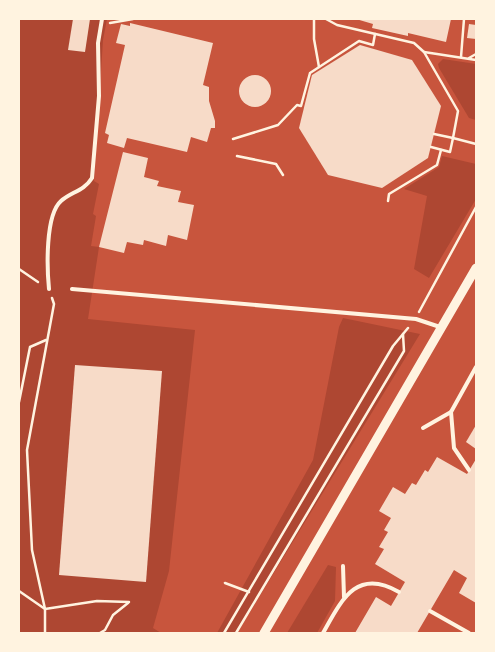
<svg xmlns="http://www.w3.org/2000/svg" width="495" height="652" viewBox="0 0 495 652" font-family="Georgia,serif">
	<style>
		.green { fill: #ae4732 }
		.building { fill: #f7dbc8 }
		.lines { fill: none; stroke-linecap: round; stroke-linejoin: round }
		.path { stroke: #fff3e0; stroke-width: 2.5 }
		.service { stroke: #fff3e0; stroke-width: 4 }
		.tertiary { stroke: #fff3e0; stroke-width: 9 }
	</style>
	<rect width="100%" height="100%" fill="#c8553d"/>
	<!-- green -->
	<g class="green">
		<polygon points="19,19 107,19 103,40 94,181 99,184 93,214 96,216 91,246 99,247 88,319 195,330 169,571 153,628 161,633 19,633"/>
		<polygon points="443,59 476,64 476,120 469,118 439,68 438,64"/>
		<polygon points="442,156 476,164 476,199 429,278 414,269 427,196 404,189 439,167"/>
		<polygon points="343,318 420,334 237,633 217,633 313,460 339,327"/>
		<polygon points="328,565 336,567 335,601 317,633 287,633"/>
	</g>
	<!-- building -->
	<g class="building">
		<polygon points="73,19 90,19 85,52 68,50"/>
		<polygon points="356,19 451,19 446,42 408,33 408,36 372,28 373,24"/>
		<polygon points="130,23 213,43 203,85 209,87 209,101 215,121 215,128 211,128 207,142 191,137 187,152 127,138 124,148 107,143 109,135 105,133 125,45 116,43 121,24 130,26"/>
		<polygon points="469,24 476,25 476,39 467,38"/>
		<polygon points="360,45 412,60 441,106 428,158 382,188 328,175 299,128 312,75"/>
		<circle cx="255" cy="91" r="16"/>
		<polygon points="123,152 148,158 144,177 159,181 157,186 181,191 178,202 194,205 187,240 168,235 166,246 144,240 143,245 127,242 124,253 99,247"/>
		<polygon points="75,365 162,371 146,582 59,575"/>
		<polygon points="476,425 476,449 466,442"/>
		<polygon points="437,457 467,474 476,459 476,603 459,593 467,578 454,570 417,633 355,633 376,597 391,606 405,582 375,564 384,549 379,547 388,532 384,530 391,518 379,511 393,487 405,494 412,483 416,485 425,470 428,472"/>
	</g>
	<g class="lines">
		<!-- path -->
		<g class="path">
			<polyline points="314,19 314,39 319,67"/>
			<polyline points="326,19 337,25 414,43 424,52 458,111 453,138 434,134"/>
			<polyline points="110,23 133,19"/>
			<polyline points="424,52 476,60"/>
			<polyline points="461,57 464,19"/>
			<polyline points="469,58 476,54"/>
			<polyline points="233,139 278,125 297,105 301,106 310,73 359,41 373,45 375,34"/>
			<polyline points="431,147 450,152 453,138 476,144"/>
			<polyline points="237,156 276,164 283,175"/>
			<polyline points="388,201 389,194 437,165 441,150"/>
			<polyline points="19,269 38,282"/>
			<polyline points="419,312 476,207"/>
			<polyline points="19,402 30,347 46,340"/>
			<polyline points="225,583 249,592"/>
			<polyline points="19,591 45,609 97,601 129,602"/>
			<polyline points="45,633 45,609 32,550 27,450 54,304 52,298"/>
			<polyline points="100,633 105,630 113,615 128,603"/>
			<polyline points="224,633 393,346 408,328"/>
			<polyline points="236,633 404,351 403,334"/>
		</g>
		<!-- service -->
		<g class="service">
			<path d="M49,289C47,269 45,215 61,201C71,192 84,191 92,178L99,96L98,43L102,19"/>
			<polyline points="72,289 416,319 440,327"/>
			<polyline points="451,412 454,448 469,470"/>
			<polyline points="423,428 451,412 476,367"/>
			<polyline points="343,566 344,597"/>
			<polyline points="430,611 469,633"/>
			<path d="M323,633C341,601 356,567 399,592"/>
		</g>
		<!-- tertiary -->
		<polyline class="tertiary" points="264,633 476,268"/>
	</g>
	<!-- border -->
	<rect width="495" height="652" fill="none" stroke="#fff3e0" stroke-width="40"/>
</svg>
